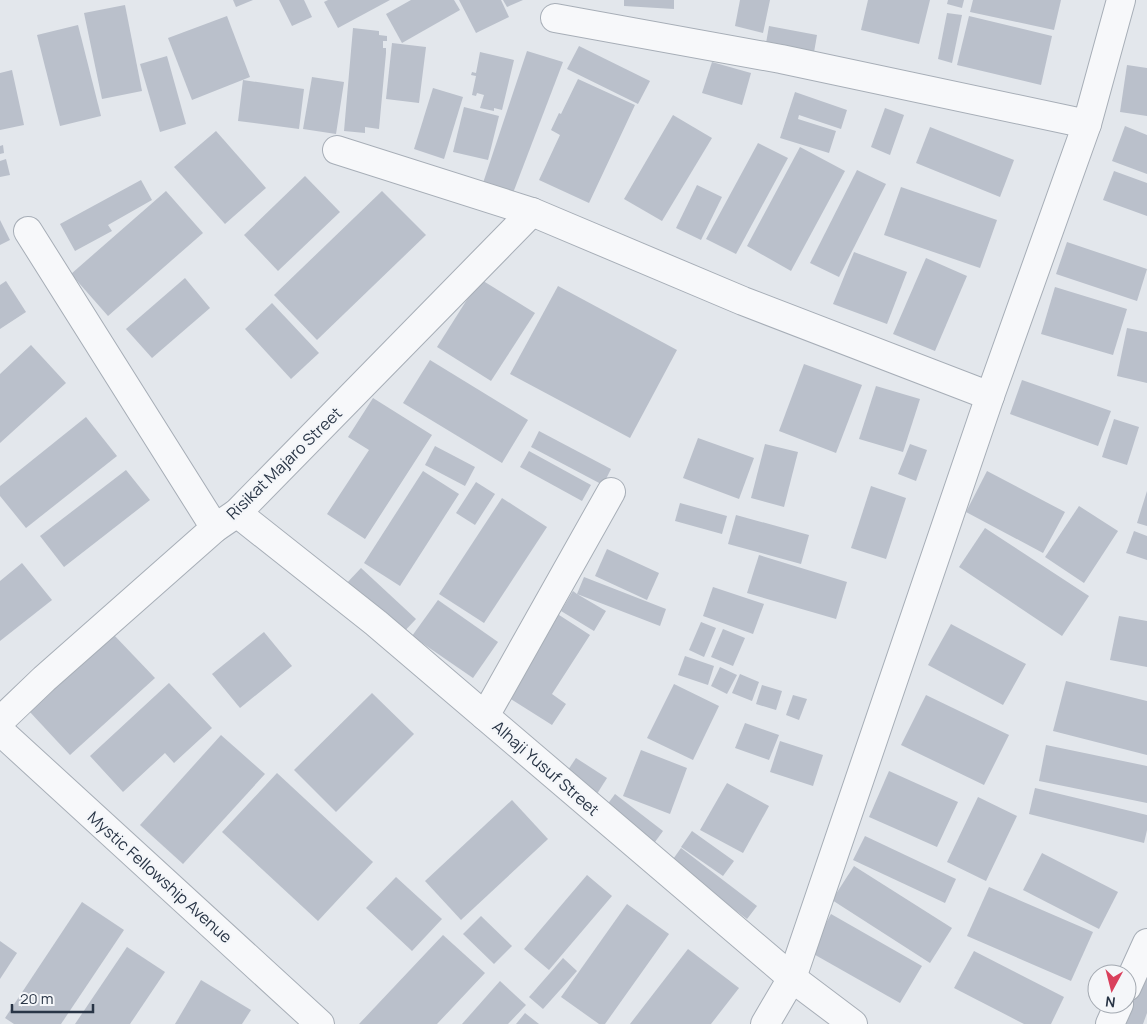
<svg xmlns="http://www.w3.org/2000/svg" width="1147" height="1024" viewBox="0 0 1147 1024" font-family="Manrope,sans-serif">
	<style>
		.building { fill: #bac0cb }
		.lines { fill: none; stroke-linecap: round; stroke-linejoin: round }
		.minor-casing { stroke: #a7aeb7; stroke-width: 30 }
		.minor { stroke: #f7f8fa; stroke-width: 28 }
		.labels { text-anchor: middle; stroke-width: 4.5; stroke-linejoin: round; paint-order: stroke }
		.street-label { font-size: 16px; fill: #293546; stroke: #f4f6f9 }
	</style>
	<rect width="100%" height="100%" fill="#e3e7ec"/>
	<!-- building -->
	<g class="building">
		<polygon points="233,0 253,0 236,7"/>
		<polygon points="279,0 304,0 312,17 292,26"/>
		<polygon points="328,0 390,0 338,28 324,2"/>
		<polygon points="411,0 454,0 460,10 402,43 386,14"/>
		<polygon points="459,0 501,0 509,17 476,33"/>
		<polygon points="503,0 523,0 507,7"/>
		<polygon points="624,0 674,0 674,9 624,6"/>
		<polygon points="740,0 770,0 763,33 735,26"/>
		<polygon points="868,0 930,0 919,44 861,30"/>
		<polygon points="948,0 964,0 962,8 947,4"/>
		<polygon points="973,0 1061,0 1054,30 970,12"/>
		<polygon points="125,5 142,91 102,99 84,13"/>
		<polygon points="947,13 962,15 952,63 938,59"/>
		<polygon points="227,16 250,77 192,100 168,38"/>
		<polygon points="969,16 1052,36 1041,85 957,65"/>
		<polygon points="78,25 101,116 60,126 37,35"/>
		<polygon points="769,26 817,35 813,58 765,49"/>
		<polygon points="353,28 379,31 379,35 387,36 387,41 383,41 383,48 386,48 386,53 379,129 365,127 365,133 344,131"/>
		<polygon points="392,43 426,47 419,103 386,99"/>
		<polygon points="579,46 650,81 638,104 567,69"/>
		<polygon points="527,51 563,62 513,193 483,183"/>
		<polygon points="480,52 514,60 502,110 494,108 494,111 480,108 484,95 477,93 476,96 472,95 476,76 471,75 472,72 476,73"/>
		<polygon points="167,56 186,124 160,132 140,64"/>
		<polygon points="712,62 751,73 742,105 702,93"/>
		<polygon points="1127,65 1147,68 1147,116 1120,112"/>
		<polygon points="12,70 24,125 0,130 0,73"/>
		<polygon points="312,77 344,82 336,134 303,129"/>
		<polygon points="578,79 635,105 589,203 539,180 560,135 551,130 559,113 561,114"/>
		<polygon points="243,80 304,89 299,129 238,121"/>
		<polygon points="433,88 463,97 444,159 414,149"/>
		<polygon points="795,92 847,110 841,129 799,115 798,119 836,131 829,153 780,138"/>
		<polygon points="464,107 499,116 488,160 453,152"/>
		<polygon points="885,108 904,115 890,155 871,147"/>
		<polygon points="673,115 712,138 662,221 624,199"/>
		<polygon points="1125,126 1147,135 1147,174 1112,161"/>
		<polygon points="930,127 1014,160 1000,197 916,163"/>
		<polygon points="216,131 266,188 225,224 174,167"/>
		<polygon points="758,143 788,158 736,254 706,239"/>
		<polygon points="3,145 4,153 0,154 0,146"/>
		<polygon points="800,147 845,171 791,271 747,246"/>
		<polygon points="6,159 10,175 0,177 0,161"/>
		<polygon points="857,170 886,184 839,277 810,263"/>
		<polygon points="1114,171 1147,183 1147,216 1103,200"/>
		<polygon points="305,176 340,212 278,271 244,235"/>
		<polygon points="141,180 152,200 108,225 112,231 75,251 60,224"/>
		<polygon points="697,185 722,197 701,240 676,228"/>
		<polygon points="901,187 997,220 980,268 884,235"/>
		<polygon points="166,191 203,233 108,316 71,274"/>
		<polygon points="382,191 426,235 317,340 274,295"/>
		<polygon points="0,220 10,240 0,245"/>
		<polygon points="1067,242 1147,269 1137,301 1056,274"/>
		<polygon points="854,252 907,272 887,324 833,304"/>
		<polygon points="926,258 967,276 935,351 893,334"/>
		<polygon points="185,278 210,308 152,358 126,329"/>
		<polygon points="480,279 535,313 491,381 437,347"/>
		<polygon points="6,281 26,312 0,329 0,285"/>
		<polygon points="558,286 677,350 630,438 510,374"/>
		<polygon points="1055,287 1127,309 1113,355 1041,334"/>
		<polygon points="272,303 319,353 291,379 245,329"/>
		<polygon points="1127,328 1147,332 1147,383 1117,376"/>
		<polygon points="31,345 66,383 0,443 0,374"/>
		<polygon points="430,360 528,420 502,463 403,403"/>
		<polygon points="804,364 862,385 836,453 779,431"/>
		<polygon points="1022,380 1111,411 1098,446 1010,414"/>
		<polygon points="876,386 920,399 903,452 859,439"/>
		<polygon points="373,398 432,435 365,539 327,514 369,450 348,437"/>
		<polygon points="86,417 117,456 26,528 0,496 0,486"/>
		<polygon points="1114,419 1139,427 1127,465 1102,457"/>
		<polygon points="539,431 611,469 603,485 531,447"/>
		<polygon points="698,438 754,458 739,499 683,478"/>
		<polygon points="765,444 798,452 784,507 751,498"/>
		<polygon points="910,444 927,450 916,481 898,474"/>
		<polygon points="435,446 475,467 465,486 425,465"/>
		<polygon points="529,451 591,485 582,501 520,467"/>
		<polygon points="126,470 150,500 64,567 40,536"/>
		<polygon points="423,471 459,494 400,586 364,563"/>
		<polygon points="987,471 1065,512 1043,553 966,512"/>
		<polygon points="476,482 495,494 475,525 456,513"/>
		<polygon points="871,486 906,498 886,559 851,548"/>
		<polygon points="1147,491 1147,526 1137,523"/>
		<polygon points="502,498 547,527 484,623 439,594"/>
		<polygon points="680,503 727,516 722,534 675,521"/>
		<polygon points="1079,506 1118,531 1084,583 1045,557"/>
		<polygon points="736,515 809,535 801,564 728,544"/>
		<polygon points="985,528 1089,596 1062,636 959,567"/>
		<polygon points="1134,531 1147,536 1147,560 1126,553"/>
		<polygon points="607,549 659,573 647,600 595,576"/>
		<polygon points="759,555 847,582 836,619 747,593"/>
		<polygon points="22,563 52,600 0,641 0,581"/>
		<polygon points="361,568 416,619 400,636 345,585"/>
		<polygon points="584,577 666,609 660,626 577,594 606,611 594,631 561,611 573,591 577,594"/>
		<polygon points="713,587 764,604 753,634 703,616"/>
		<polygon points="438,600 498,642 473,678 412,636"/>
		<polygon points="556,613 590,635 552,694 566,704 552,725 503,694"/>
		<polygon points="1119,616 1147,621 1147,667 1110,660"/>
		<polygon points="701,622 716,628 704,657 689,650"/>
		<polygon points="951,624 1026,664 1003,705 928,665"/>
		<polygon points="723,629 745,638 733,666 711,657"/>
		<polygon points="264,632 292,666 240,708 212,674"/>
		<polygon points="113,634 155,678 70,755 29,711"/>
		<polygon points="685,656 714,666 708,685 678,675"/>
		<polygon points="720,667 737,675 727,694 711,686"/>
		<polygon points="740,674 759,682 752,701 732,693"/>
		<polygon points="1066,681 1147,701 1147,755 1053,731"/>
		<polygon points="169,683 212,728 174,763 165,753 123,792 90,756"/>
		<polygon points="674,684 719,706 693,760 647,738"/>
		<polygon points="762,685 782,691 776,710 756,704"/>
		<polygon points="372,693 414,734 336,812 294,770"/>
		<polygon points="793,695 807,699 799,720 786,715"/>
		<polygon points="926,695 1009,735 984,785 901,745"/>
		<polygon points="745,723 779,735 769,760 735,748"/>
		<polygon points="221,735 265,774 183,864 140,825"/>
		<polygon points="780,741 823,755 813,786 770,772"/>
		<polygon points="1046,745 1147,766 1147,803 1039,781"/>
		<polygon points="641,750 687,768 670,814 623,796"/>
		<polygon points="576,758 607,778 595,797 564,776"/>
		<polygon points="889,771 958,802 937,847 869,817"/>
		<polygon points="277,773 373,862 318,921 222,832"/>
		<polygon points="727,783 769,806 743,853 700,830"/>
		<polygon points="1035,788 1147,815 1147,830 1144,843 1029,814"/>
		<polygon points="615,794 663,831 652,846 604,809"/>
		<polygon points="978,797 1017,816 986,881 947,862"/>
		<polygon points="512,800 548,839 461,920 425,881"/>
		<polygon points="692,831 734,861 723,876 681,847"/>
		<polygon points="865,836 956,879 945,903 853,860"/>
		<polygon points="681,848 757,906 747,919 671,862"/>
		<polygon points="1042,853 1118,892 1099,929 1023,890"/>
		<polygon points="854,866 952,928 930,963 832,900"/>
		<polygon points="587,875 612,896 549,970 524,949"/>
		<polygon points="396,877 442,919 412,951 366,908"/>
		<polygon points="989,887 1093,932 1071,981 967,936"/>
		<polygon points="82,902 124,930 61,1024 14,1024 5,1018"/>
		<polygon points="627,904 669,934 605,1024 599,1024 561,997"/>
		<polygon points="831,914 922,966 900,1003 810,952"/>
		<polygon points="481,916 512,946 494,964 463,934"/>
		<polygon points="443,935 485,973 437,1024 359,1024"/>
		<polygon points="0,941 17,953 0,979"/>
		<polygon points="127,947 165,972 130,1024 75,1024"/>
		<polygon points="688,949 739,988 711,1024 630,1024"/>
		<polygon points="974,951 1064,997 1051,1024 1024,1024 954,988"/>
		<polygon points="1147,955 1147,1013 1143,1024 1121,1024"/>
		<polygon points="563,958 577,971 543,1009 529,997"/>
		<polygon points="201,980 251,1010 242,1024 175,1024"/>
		<polygon points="500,981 526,1005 508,1024 462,1024"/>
		<polygon points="525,1013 539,1024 516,1024"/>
	</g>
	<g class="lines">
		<!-- minor casing -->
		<g class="minor-casing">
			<g id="minor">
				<polyline points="555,18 781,59 1087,124"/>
				<polyline points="337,150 532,212 743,301 990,396"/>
				<polyline points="28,231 215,528"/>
				<polyline points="237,513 376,623 792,978 853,1024"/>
				<polyline points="485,716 611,492"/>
				<polyline points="0,721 44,679 215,528 237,513 532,212"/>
				<polyline points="0,731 320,1024"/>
				<polyline points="1127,987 1147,943"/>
				<polyline points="765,1024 792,978 990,396 1087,124 1121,0"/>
				<polyline points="1110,1024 1119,1004"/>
			</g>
		</g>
		<!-- minor -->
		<use href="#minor" class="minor"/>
	</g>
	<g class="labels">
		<!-- street labels -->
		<g class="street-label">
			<text transform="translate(284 463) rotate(-44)" y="6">Risikat Majaro Street</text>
			<text transform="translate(546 768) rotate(41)" y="6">Alhaji Yusuf Street</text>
			<text transform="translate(160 877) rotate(42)" y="6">Mystic Fellowship Avenue</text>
		</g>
	</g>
	<!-- north arrow -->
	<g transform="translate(1112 989) rotate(187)"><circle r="24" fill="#f4f6f9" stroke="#a3a9b1"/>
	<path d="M0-4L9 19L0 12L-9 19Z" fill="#d9405c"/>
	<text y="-8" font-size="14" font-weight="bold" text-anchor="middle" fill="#293546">N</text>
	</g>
	<!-- scale -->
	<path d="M12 1004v8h81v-8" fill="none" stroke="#293546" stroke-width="2.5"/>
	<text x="20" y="1004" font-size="15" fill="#293546" stroke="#f4f6f9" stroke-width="4" paint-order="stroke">20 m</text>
</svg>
